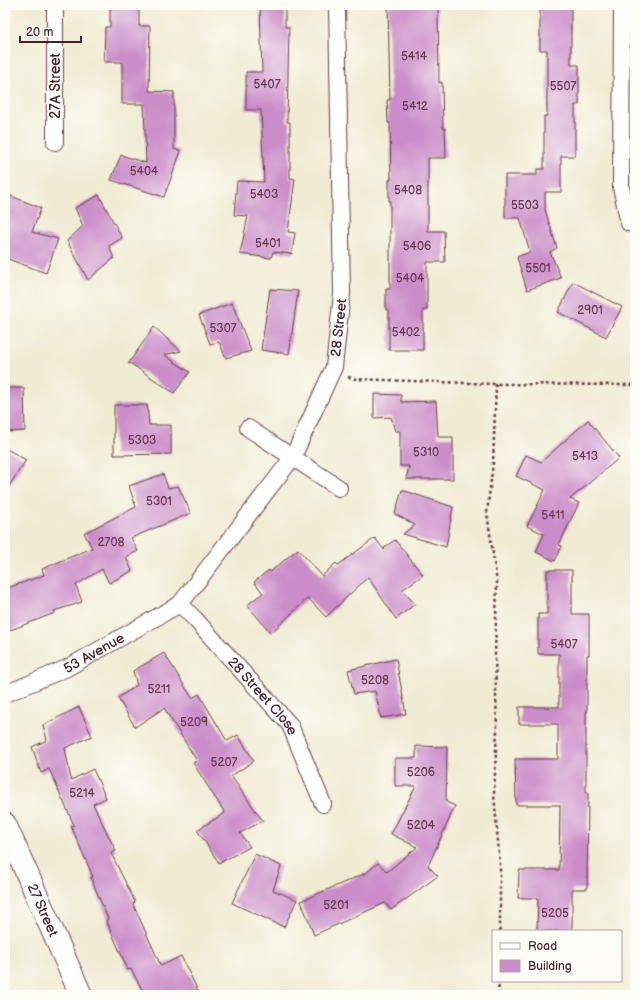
<svg xmlns="http://www.w3.org/2000/svg" width="640" height="1000" viewBox="0 0 640 1000" font-family="'Balsamiq Sans',sans-serif">
	<style>
		.building { fill: #cb8dc9 }
		.lines { fill: none; stroke-linecap: round; stroke-linejoin: round }
		.street-casing { stroke: #633e44; stroke-width: 18 }
		.secondary-casing { stroke: #633e44; stroke-width: 24 }
		.path { stroke: #633e44; stroke-width: 2.5; stroke-dasharray: 3 3; stroke-linecap: butt }
		.street { stroke: #fff; stroke-width: 16 }
		.secondary { stroke: #fff; stroke-width: 22 }
		.labels { text-anchor: middle; stroke-width: 3.5; stroke-linejoin: round; paint-order: stroke }
		.number-label { font-size: 12px; fill: #6a3a52 }
		.street-label { font-size: 14px; fill: #4a1f2b; stroke: #fdfcf7 }
	</style>
	<rect width="100%" height="100%" fill="#fdfcf7"/>
	<filter id="ink" filterUnits="userSpaceOnUse"><feTurbulence type="fractalNoise" baseFrequency=".025" numOctaves="2"/><feDisplacementMap in="SourceGraphic" scale="8" xChannelSelector="R" yChannelSelector="G"/><feConvolveMatrix kernelMatrix="1 2 1 2 8 2 1 2 1" color-interpolation-filters="sRGB"/></filter>
	<filter id="wash" filterUnits="userSpaceOnUse"><feTurbulence type="fractalNoise" baseFrequency=".012" numOctaves="4" result="noise"/><feDisplacementMap in="SourceGraphic" scale="16" xChannelSelector="R" yChannelSelector="G"/><feGaussianBlur stdDeviation="0.9" result="paint"/><feColorMatrix in="noise" values="0 0 0 0 0 0 0 0 0 0 0 0 0 0 0 0 0 1.4 0 .05"/><feComposite in="paint" operator="in"/></filter>
	<g filter="url(#wash)">
		<rect width="100%" height="100%" fill="#f1ebd3"/>
		<g id="blocks">
			<!-- building -->
			<g class="building">
				<polygon points="110,5 139,5 139,26 150,26 149,91 174,92 174,149 181,151 164,197 111,180 121,155 146,163 144,104 122,104 122,62 104,62 105,27 110,27"/>
				<polygon points="260,5 285,5 285,27 289,27 287,122 290,122 290,178 295,179 288,232 295,233 292,254 273,252 271,258 240,254 248,216 234,215 237,181 264,182 261,110 246,110 246,72 262,72"/>
				<polygon points="388,5 438,5 439,83 442,82 443,128 445,128 446,158 428,158 428,231 444,231 445,262 427,262 427,310 423,310 423,350 389,350 389,310 386,310 386,289 390,289 390,200 389,201 389,180 391,180 390,123 388,123 387,100 390,100"/>
				<polygon points="540,5 571,5 571,65 579,65 579,105 575,105 575,156 561,156 561,192 545,192 545,210 557,248 550,252 561,278 527,290 517,257 530,252 520,218 505,218 505,175 537,175 537,169 544,169 544,116 547,116 547,50 540,50"/>
				<polygon points="99,195 122,238 109,246 114,258 88,280 67,241 83,226 75,208"/>
				<polygon points="11,196 41,208 32,232 58,239 46,273 5,258 5,208"/>
				<polygon points="573,282 622,307 606,337 558,312"/>
				<polygon points="270,289 298,291 289,354 261,350"/>
				<polygon points="232,303 251,351 226,358 219,342 210,344 199,315"/>
				<polygon points="154,327 181,351 164,355 190,372 174,393 130,363 128,364"/>
				<polygon points="5,388 24,388 25,431 5,432"/>
				<polygon points="374,394 401,395 401,402 436,401 438,437 453,437 453,479 406,479 409,466 400,466 400,431 395,431 391,417 374,418"/>
				<polygon points="114,405 147,405 149,425 171,425 171,454 114,455"/>
				<polygon points="588,420 619,458 570,499 579,503 559,545 562,546 555,561 536,552 544,534 527,526 545,490 516,476 526,455 541,462"/>
				<polygon points="5,448 26,460 5,492"/>
				<polygon points="163,474 168,488 178,486 191,513 131,538 138,551 126,557 132,571 109,583 102,569 76,585 82,602 54,611 55,613 5,632 5,589 44,575 42,569 92,548 84,533 136,507 129,486"/>
				<polygon points="402,490 453,507 446,547 403,534 415,525 395,514"/>
				<polygon points="375,538 384,550 385,547 395,540 423,575 402,590 415,604 396,619 368,577 326,617 308,598 271,633 247,605 263,593 254,582 269,570 270,572 298,549 322,576 336,563 338,565"/>
				<polygon points="547,570 572,570 572,614 589,614 589,655 587,655 587,712 586,712 586,792 588,792 587,889 572,889 572,931 537,931 538,898 518,898 519,870 559,870 560,805 516,805 515,759 558,759 558,724 519,724 519,707 559,707 559,654 538,654 538,614 547,614"/>
				<polygon points="164,653 192,698 199,694 227,741 238,735 254,761 231,776 263,821 240,833 250,847 219,863 197,830 225,813 193,763 197,761 164,708 135,727 118,698 137,685 133,671"/>
				<polygon points="396,659 406,714 381,718 375,691 354,694 348,670"/>
				<polygon points="79,707 92,736 65,748 71,780 93,769 106,798 93,804 116,851 111,853 135,902 133,904 161,966 181,956 200,995 145,995 131,969 128,970 106,920 108,919 91,878 93,877 71,826 74,825 49,769 41,773 32,747 47,740 43,725"/>
				<polygon points="416,746 447,747 446,802 455,806 428,866 438,876 391,910 385,903 314,935 301,901 366,873 378,863 387,872 417,847 391,834 416,786 395,786 395,758 416,758"/>
				<polygon points="255,854 281,866 273,890 297,900 284,927 232,903"/>
			</g>
		</g>
	</g>
	<g filter="url(#ink)">
		<use href="#blocks" fill-opacity="0" stroke="#633e44" stroke-width="1"/>
		<g class="lines">
			<!-- street casing -->
			<g class="street-casing">
				<g id="street">
					<polyline points="622,5 621,187 629,223 635,225"/>
					<polyline points="55,142 55,5"/>
					<polyline points="248,428 339,488"/>
					<path id="s1" d="M180,604L195,619L290,725L323,804"/>
					<path id="s2" d="M5,694L67,668L180,604L293,457L334,367L342,294L337,5"/>
				</g>
			</g>
			<!-- secondary casing -->
			<g class="secondary-casing">
				<g id="secondary">
					<path id="s3" d="M5,824L81,995"/>
				</g>
			</g>
			<!-- path -->
			<g class="path">
				<polyline points="348,377 355,379 496,384 635,385"/>
				<polyline points="496,384 493,463 487,513 497,582 495,655 497,729 494,794 500,865 500,931"/>
				<polyline points="498,995 499,981"/>
			</g>
			<!-- street -->
			<use href="#street" class="street"/>
			<!-- secondary -->
			<use href="#secondary" class="secondary"/>
		</g>
	</g>
	<g class="labels">
		<!-- number labels -->
		<g class="number-label">
			<text x="414" y="60">5414</text>
			<text x="267" y="88">5407</text>
			<text x="563" y="90">5507</text>
			<text x="415" y="110">5412</text>
			<text x="144" y="175">5404</text>
			<text x="408" y="194">5408</text>
			<text x="264" y="198">5403</text>
			<text x="525" y="209">5503</text>
			<text x="268" y="247">5401</text>
			<text x="417" y="250">5406</text>
			<text x="538" y="272">5501</text>
			<text x="410" y="282">5404</text>
			<text x="590" y="314">2901</text>
			<text x="223" y="332">5307</text>
			<text x="406" y="336">5402</text>
			<text x="142" y="444">5303</text>
			<text x="426" y="456">5310</text>
			<text x="585" y="460">5413</text>
			<text x="159" y="505">5301</text>
			<text x="553" y="519">5411</text>
			<text x="111" y="546">2708</text>
			<text x="564" y="648">5407</text>
			<text x="375" y="684">5208</text>
			<text x="159" y="693">5211</text>
			<text x="194" y="726">5209</text>
			<text x="224" y="766">5207</text>
			<text x="421" y="776">5206</text>
			<text x="82" y="797">5214</text>
			<text x="421" y="829">5204</text>
			<text x="336" y="909">5201</text>
			<text x="555" y="917">5205</text>
		</g>
		<!-- street labels -->
		<g class="street-label">
			<text transform="translate(55 86) rotate(-90)" y="5">27A Street</text>
			<text dy="5" stroke="none"><textPath href="#s2" startOffset="521">28 Street</textPath></text>
			<text dy="5" stroke="none"><textPath href="#s2" startOffset="98">53 Avenue</textPath></text>
			<text dy="5" stroke="none"><textPath href="#s1" startOffset="124">28 Street Close</textPath></text>
			<text dy="5" stroke="none"><textPath href="#s3" startOffset="94">27 Street</textPath></text>
		</g>
	</g>
	<!-- margin -->
	<rect width="640" height="1000" fill="none" stroke="#fdfcf7" stroke-width="20"/>
	<!-- legend -->
	<rect x="492" y="930" width="130" height="52" fill="#fdfcf7" stroke="#b5a4a5"/>
	<rect x="500" y="943" width="20" height="6" fill="#ffffff" stroke="#b5a4a5"/>
	<text x="528" y="950" font-size="12" fill="#4a1f2b">Road</text>
	<rect x="500" y="960" width="20" height="12" fill="#cb8dc9" stroke="#b5a4a5"/>
	<text x="528" y="970" font-size="12" fill="#4a1f2b">Building</text>
	<!-- scale -->
	<path d="M20 36v6h61v-6" fill="none" stroke="#4a1f2b" stroke-width="2"/>
	<text x="26" y="36" font-size="12" fill="#4a1f2b" stroke="#fdfcf7" stroke-width="3" paint-order="stroke">20 m</text>
</svg>
